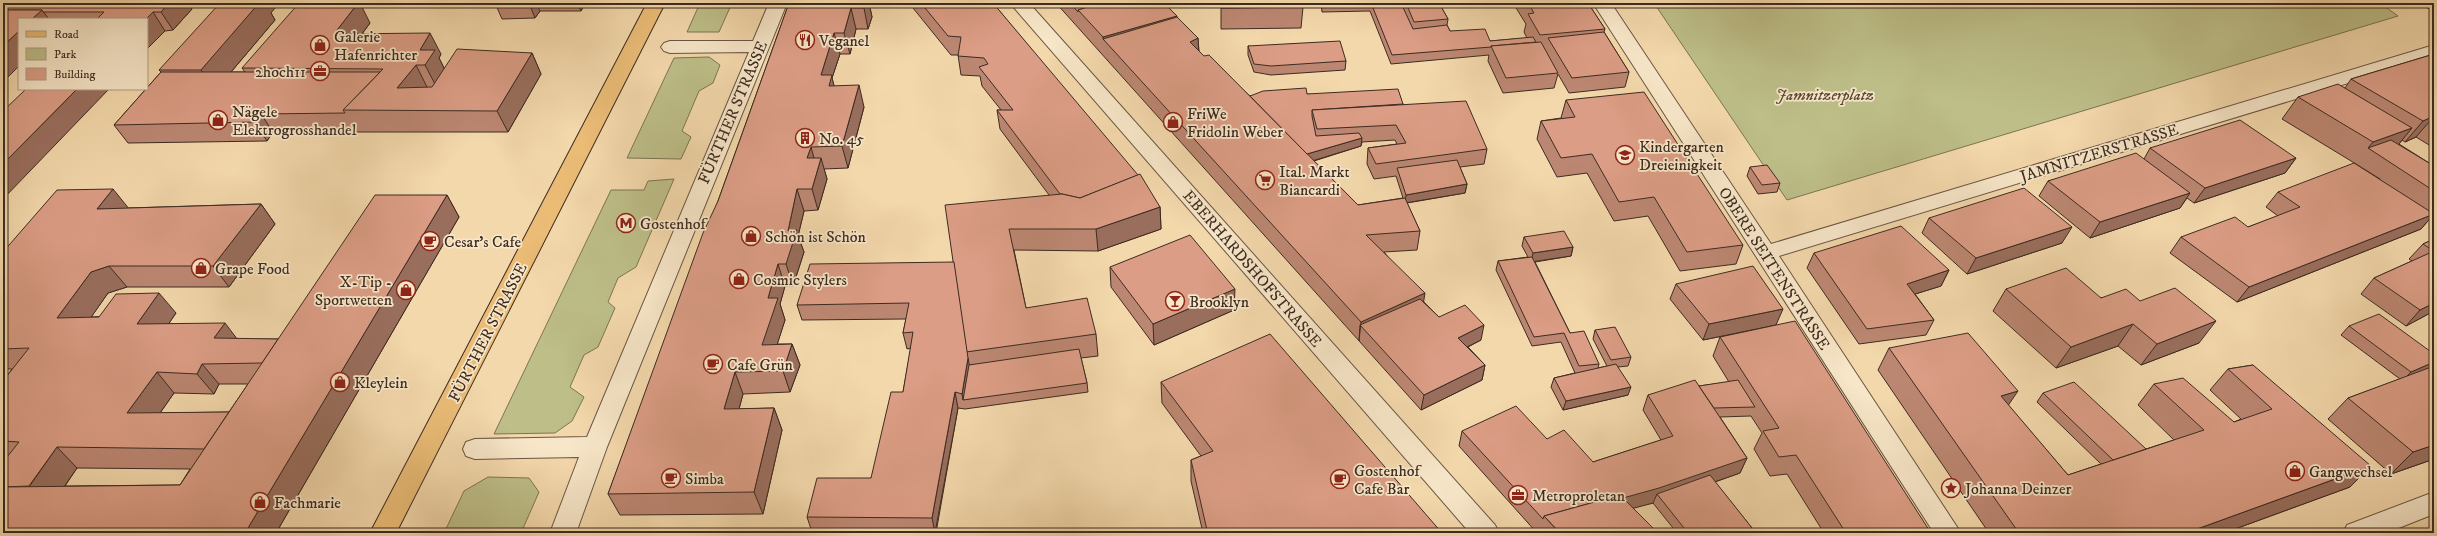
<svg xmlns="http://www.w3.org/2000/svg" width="2437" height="536" viewBox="0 0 2437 536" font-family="'IM FELL DW Pica',serif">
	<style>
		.green { fill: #bdbe88; stroke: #7d7454 }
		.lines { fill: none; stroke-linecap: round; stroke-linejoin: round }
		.minor-casing { stroke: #6a5644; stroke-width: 2 }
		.major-casing { stroke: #3d2b21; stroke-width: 2 }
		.minor { fill: #f7e6c8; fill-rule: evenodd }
		.major { fill: #eabc76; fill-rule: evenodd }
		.wall { fill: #bc8772; stroke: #3d2b21; fill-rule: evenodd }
		.shaded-wall { fill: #996e5d; stroke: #3d2b21 }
		.building { fill: #db9d85; stroke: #3d2b21 }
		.labels { text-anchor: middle; stroke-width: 3.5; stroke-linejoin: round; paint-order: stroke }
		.poi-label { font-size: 16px; fill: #3d2b21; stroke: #f7e6c8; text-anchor: start }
		.park-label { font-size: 16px; font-style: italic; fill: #574836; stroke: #f7e6c8 }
		.street-label { font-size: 16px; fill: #3d2b21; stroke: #f7e6c8 }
	</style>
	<rect width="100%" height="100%" fill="#f3d8ab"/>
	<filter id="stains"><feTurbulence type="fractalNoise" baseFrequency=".005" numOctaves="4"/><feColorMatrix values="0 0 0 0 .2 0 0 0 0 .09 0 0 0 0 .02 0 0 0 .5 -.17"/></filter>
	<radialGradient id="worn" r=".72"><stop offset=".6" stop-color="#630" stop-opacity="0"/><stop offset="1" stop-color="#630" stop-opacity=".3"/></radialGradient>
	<!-- green -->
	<g class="green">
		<polygon points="700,3 732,3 719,32 687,32"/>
		<polygon points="1654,3 2380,3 2398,16 1787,200"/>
		<polygon points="709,57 720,65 713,83 699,91 682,131 691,137 681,159 627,158 674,58"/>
		<polygon points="674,179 636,267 618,278 608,302 615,308 598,347 584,355 570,387 584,397 572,421 555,433 494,434 611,190 644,190 648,181"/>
		<polygon points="488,477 529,478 539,492 521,533 444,533 464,491"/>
	</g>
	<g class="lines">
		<!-- minor casing -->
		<g class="minor-casing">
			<g id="minor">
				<polygon points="769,3 787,3 607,447 576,533 550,533 579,457 475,459 466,456 463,449 466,442 475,439 587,437 749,52 670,53 664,51 661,47 664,43 670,41 753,41"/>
				<polygon points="1010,3 1029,3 1495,525 1499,533 1470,533"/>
				<polygon points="1593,3 1611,3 1771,244 2434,45 2434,57 1779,256 1961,533 1934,533"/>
				<polygon points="2424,3 2434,3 2434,9 2428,8"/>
				<polygon points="2434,492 2434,514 2386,533 2343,533 2347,525"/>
			</g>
		</g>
		<!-- major casing -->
		<g class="major-casing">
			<polygon id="major" points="647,3 665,3 396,533 370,533"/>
		</g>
		<!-- minor -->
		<use href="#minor" class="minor"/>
		<!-- major -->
		<use href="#major" class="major"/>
	</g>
	<!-- wall -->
	<g class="wall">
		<polygon points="3,3 188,3 192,9 173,30 165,31 147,19 19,19 6,79 3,79"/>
		<polygon points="495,3 585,3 581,11 540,11 535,18 502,19"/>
		<polygon points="789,3 869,3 872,17 868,29 856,29 850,54 840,54 832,78 834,86 864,107 848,168 824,169 827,179 818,210 804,211 798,236 804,252 793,286 785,286 780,304 785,320 777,344 792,344 800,365 790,392 743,394 739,409 774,408 782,430 763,514 620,515 608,494 718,201"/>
		<polygon points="909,3 993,3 1160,207 1161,229 1098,251 1014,250 1026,308 1096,334 1098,356 1081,358 1087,383 1088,392 965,409 958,408 936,533 812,532 807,517 871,478 903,392 911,348 907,349 903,333 906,319 802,320 797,305 954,262 1049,195 1000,129 997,110 1001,110 982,86 980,76 961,75 958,55 951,55"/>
		<path d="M1056,3H1164L1177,17L1198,38L1199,51L1204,56L1250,96L1307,94L1403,104L1487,149L1484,164L1460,167L1467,184L1465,193L1407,203L1420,231L1417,250L1384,252L1424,302L1439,317L1481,340L1468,347L1485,365L1482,380L1421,410ZM1395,140L1397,144L1368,148L1367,164L1374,179L1396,176L1403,198L1358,205L1314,161L1361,146L1362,142Z"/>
		<polygon points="1321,3 1439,3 1448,19 1447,25 1450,31 1490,41 1527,38 1524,32 1526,24 1513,3 1588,3 1605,29 1604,32 1629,72 1625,87 1569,93 1558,74 1554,88 1503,93 1488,61 1489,55 1391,64 1370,11 1322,12"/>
		<polygon points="1303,7 1301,28 1221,29 1221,8"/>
		<polygon points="271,13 275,20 231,72 245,72 242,68 370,23 362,34 441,54 439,58 444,68 532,53 541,74 508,132 273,132 267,141 128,143 114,125 161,72 159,70"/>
		<polygon points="1248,46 1346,61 1345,70 1271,75 1254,72 1248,55"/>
		<polygon points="2434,54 2434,148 2416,137 2405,142 2402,140 2399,144 2434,166 2434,215 2433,215 2421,229 2237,302 2170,253 2181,237 2248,227 2278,216 2266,207 2278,192 2380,179 2356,164 2282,119 2298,97 2345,88 2351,79"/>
		<polygon points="1566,100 1743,245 1736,264 1680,271 1648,216 1614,221 1587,173 1557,177 1537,139 1541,121 1561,118"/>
		<polygon points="2150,148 2296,158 2285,173 2194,203 2187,198 2180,208 2090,238 2039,196 2048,181 2144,159"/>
		<polygon points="1750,167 1780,183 1777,192 1758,194 1747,176"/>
		<path d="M447,195L459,217L276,533H3L4,461H3V381L12,369H3V252L128,208L261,204L275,224L229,287H127L108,293L91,317L176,313L169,323L237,339H278ZM219,384H248L229,412L160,413L174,393L214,394ZM77,468L190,469L180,485L65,486Z"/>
		<polygon points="1929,218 2062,243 1967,274 1922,233"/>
		<polygon points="1524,237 1573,247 1571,256 1535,262 1570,333 1599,364 1598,368 1607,366 1593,339 1595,330 1631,357 1628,366 1618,367 1628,395 1563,410 1551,387 1554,378 1575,373 1561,342 1532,346 1496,270 1498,261 1528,257 1522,246"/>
		<polygon points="2434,239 2434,311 2406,326 2361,294 2374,278 2412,261 2409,259 2423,244"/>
		<polygon points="1814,253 1949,270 1941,286 1915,294 1934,320 1926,335 1859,344 1807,268"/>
		<polygon points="1110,267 1234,310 1154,345 1111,287"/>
		<polygon points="1676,284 1776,325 1703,340 1670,299"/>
		<polygon points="2006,289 2140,301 2199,343 2141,365 2118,346 2056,368 1993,311"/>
		<polygon points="2349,326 2434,354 2434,459 2391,474 2328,419 2348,398 2400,379 2341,335"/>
		<polygon points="1720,337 1931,533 1824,533 1787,474 1770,476 1754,449 1762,433 1751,416 1720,417 1747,458 1740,473 1715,482 1756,533 1677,533 1653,503 1633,508 1658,533 1537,533 1459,446 1462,431 1547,439 1593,462 1661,440 1643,410 1648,395 1699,386 1729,382 1713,356"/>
		<polygon points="1889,348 2008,405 2068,475 2101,464 2037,402 2043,393 2146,449 2174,440 2138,405 2154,384 2234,422 2241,419 2210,390 2228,369 2253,365 2350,487 2224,533 1989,533 1878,370"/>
		<polygon points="1161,382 1442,533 1203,533 1191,481 1191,460 1201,456 1162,403"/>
	</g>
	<!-- shaded-wall -->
	<g class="shaded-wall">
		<polygon points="169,3 188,3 192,9 173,30 161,12"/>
		<polygon points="255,3 279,3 271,13 275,20 215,91 201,70"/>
		<polygon points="358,3 360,3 370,23 346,55 334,34"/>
		<polygon points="529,3 536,3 540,11 535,18"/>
		<polygon points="577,3 585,3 581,11"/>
		<polygon points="865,3 869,3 872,17 868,29 864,8"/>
		<polygon points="851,8 856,29 850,54 844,33"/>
		<polygon points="42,10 49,19 32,19"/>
		<polygon points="153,12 165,31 147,49 147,19 146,19"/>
		<polygon points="1177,16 1178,36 1103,39 1103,37"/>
		<polygon points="19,31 19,66 6,79 3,76 3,46"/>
		<polygon points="430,33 441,54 439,58 446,72 436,86 425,65 420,50"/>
		<polygon points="834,33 840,54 832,78 837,97 821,75"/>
		<polygon points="1198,38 1199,57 1190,42"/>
		<polygon points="532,53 541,74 508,132 497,111"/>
		<polygon points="416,65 427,87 408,109 397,88"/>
		<polygon points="859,85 864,107 848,168 842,146"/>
		<polygon points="77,89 109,89 3,199 3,164"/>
		<polygon points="261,114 273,132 267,141 255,122"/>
		<polygon points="2434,116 2434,125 2429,122 2416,137 2405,142 2423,121"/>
		<polygon points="2412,128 2394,150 2368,148 2373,142"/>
		<polygon points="1362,138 1361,146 1299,165 1300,156"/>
		<polygon points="811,147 817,169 807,158"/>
		<polygon points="821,158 827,179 818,210 812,189"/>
		<polygon points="2296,158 2285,173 2194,203 2205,188"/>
		<polygon points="1467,184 1465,193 1405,203 1406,195"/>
		<polygon points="113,189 130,210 97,209"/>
		<polygon points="797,189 804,211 798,236 804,252 793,286 786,264 788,231"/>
		<polygon points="2190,193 2180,208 2090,238 2100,222"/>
		<polygon points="447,195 459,217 276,533 245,533"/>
		<polygon points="261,204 275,224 229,287 213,266"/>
		<polygon points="1160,207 1161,229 1098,251 1096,229"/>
		<polygon points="2434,214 2421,229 2237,302 2249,287"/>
		<polygon points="2072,227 2062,243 1967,274 1976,258"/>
		<polygon points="1573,247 1571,256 1531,262 1533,253"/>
		<polygon points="778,264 785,286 780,304 785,320 770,367 762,345 768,298"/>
		<polygon points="109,266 127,287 108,293 76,339 57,318 91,272"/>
		<polygon points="1949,270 1941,286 1899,299 1907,284"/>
		<polygon points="1235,289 1234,310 1154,345 1153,324"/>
		<polygon points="159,293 176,313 155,344 137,324"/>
		<polygon points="1425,293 1422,312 1360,325 1359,341 1361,322"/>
		<polygon points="2434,303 2434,311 2406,326 2420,310"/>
		<polygon points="1783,309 1776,325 1703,340 1709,324"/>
		<polygon points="2216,321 2199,343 2141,365 2157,344"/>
		<polygon points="225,323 241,344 214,338"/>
		<polygon points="2133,324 2118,346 2056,368 2071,347"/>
		<polygon points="1484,325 1481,340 1455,353 1458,338"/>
		<polygon points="792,344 800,365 790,392 783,371"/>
		<polygon points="968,358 971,374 963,400 962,394"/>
		<polygon points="2434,362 2434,366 2403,380 2411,372"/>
		<polygon points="202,364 219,384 214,394 197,374"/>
		<polygon points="1485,365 1482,380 1421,410 1424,395"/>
		<polygon points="157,372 174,393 146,433 127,413"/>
		<polygon points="735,372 743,394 733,431 724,409"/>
		<polygon points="1631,387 1628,395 1563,410 1566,401"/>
		<polygon points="2018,391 2003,413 2001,396"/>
		<polygon points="955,392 958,408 935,533 932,518"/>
		<polygon points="774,408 782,430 763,514 754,492"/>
		<polygon points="2434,445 2434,459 2391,474 2413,452"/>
		<polygon points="57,447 77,468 50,507 29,487"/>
		<polygon points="1747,458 1740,473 1662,500 1657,494 1653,503 1556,529 1546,518"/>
		<polygon points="2371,466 2350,487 2224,533 2186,533"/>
	</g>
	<!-- building -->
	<g class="building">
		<polygon points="3,3 169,3 161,12 153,12 146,19 97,19 104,12 43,12 42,10 3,10"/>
		<polygon points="220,3 259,3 201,70 159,70"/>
		<polygon points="299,3 358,3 334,34 430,33 420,50 435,50 425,65 416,65 397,88 432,87 457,49 532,53 497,111 343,110 383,69 242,68"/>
		<polygon points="789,3 865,3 864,8 851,8 844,33 834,33 821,75 832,75 829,86 859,85 842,146 811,147 807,158 821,158 812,189 797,189 788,231 797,230 786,264 778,264 768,298 778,298 762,345 792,344 783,371 735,372 724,409 774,408 754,492 608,494 703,233 718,201"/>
		<polygon points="921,3 993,3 1138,175 1080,198 1062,194 1060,194 997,110 1013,110 979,67 988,64 984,58 958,56 961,37 948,36"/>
		<polygon points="1070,3 1100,3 1078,10 1078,12"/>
		<polygon points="1100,3 1164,3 1177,16 1103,37 1078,10"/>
		<polygon points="1222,3 1302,3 1303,7 1221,8"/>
		<polygon points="1371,3 1401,3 1413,29 1447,25 1450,31 1485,29 1490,41 1533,37 1536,42 1491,46 1491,47 1392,55"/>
		<polygon points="1406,3 1439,3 1448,19 1414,22"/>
		<polygon points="1528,3 1588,3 1605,29 1540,35 1528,14 1534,13"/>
		<polygon points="3,10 42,10 32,19 19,19 19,31 3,46"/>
		<polygon points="1177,17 1198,38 1190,42 1204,56 1209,55 1358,205 1405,198 1420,231 1366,235 1425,293 1361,322 1103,39"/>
		<polygon points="1604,32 1629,72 1572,78 1548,38"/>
		<polygon points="1340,41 1346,61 1271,66 1254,64 1248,46"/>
		<polygon points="1541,42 1558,73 1506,78 1491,46"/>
		<polygon points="2434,54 2434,116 2423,121 2351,79"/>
		<polygon points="161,72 380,72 343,110 345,113 261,114 255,122 114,125"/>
		<polygon points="2338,84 2412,128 2373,142 2298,97"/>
		<polygon points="1306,88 1307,94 1398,89 1403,104 1312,110 1312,116 1316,136 1359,133 1362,138 1307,154 1250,96 1263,91"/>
		<polygon points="26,89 77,89 3,164 3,111"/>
		<polygon points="1644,92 1743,245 1687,252 1654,197 1619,202 1592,154 1561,158 1541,121 1575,117 1566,100"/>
		<polygon points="1466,101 1487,149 1376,164 1368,148 1406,143 1396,125 1317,129 1312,110"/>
		<polygon points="2240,120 2296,158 2205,188 2150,148"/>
		<polygon points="2434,120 2434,125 2429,122"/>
		<polygon points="2391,140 2434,166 2434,191 2368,148"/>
		<polygon points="2136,153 2190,193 2100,222 2048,181"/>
		<polygon points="1457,160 1467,184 1406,195 1397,168"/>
		<polygon points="2354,163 2434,214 2249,287 2181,237 2235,217 2248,227 2300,207 2278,192"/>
		<polygon points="1767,165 1780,183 1762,185 1750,167"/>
		<polygon points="1140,174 1160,207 1096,229 1009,229 1026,308 1087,298 1096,334 966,352 945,205 1062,194 1080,198"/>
		<polygon points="2024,188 2072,227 1976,258 1929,218"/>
		<polygon points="113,189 97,209 261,204 213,266 109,266 91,272 57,318 99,317 116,294 159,293 137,324 225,323 214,338 278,339 262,363 202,364 197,374 157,372 127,413 229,412 204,449 57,447 29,486 3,487 3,462 19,442 3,441 3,381 29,348 3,349 3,252 57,190"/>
		<polygon points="375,195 447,195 245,533 3,533 3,487 180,485"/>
		<polygon points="1901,226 1949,270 1907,284 1934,320 1867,329 1814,253"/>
		<polygon points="1564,231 1573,247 1533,253 1524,237"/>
		<polygon points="1190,235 1235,289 1153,324 1110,267"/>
		<polygon points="2434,239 2434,303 2420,310 2374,278 2434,251 2423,244"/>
		<polygon points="1532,257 1570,333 1584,331 1599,364 1579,366 1564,333 1534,337 1498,261"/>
		<polygon points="954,262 968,358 962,394 955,392 932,518 807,517 817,478 871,478 891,392 903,392 913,332 903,333 909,303 797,305 810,264"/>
		<polygon points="1753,266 1783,309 1709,324 1676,284"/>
		<polygon points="2066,268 2101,298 2126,289 2140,301 2175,288 2216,321 2157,344 2133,324 2071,347 2006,289"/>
		<polygon points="1420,299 1439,317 1465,305 1484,325 1458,338 1485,365 1424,395 1360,325"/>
		<polygon points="2379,314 2434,354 2434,362 2411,372 2349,326"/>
		<polygon points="1795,321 1931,533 1846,533 1796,455 1779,457 1763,431 1779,428 1720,337"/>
		<polygon points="1615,327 1631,357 1611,360 1595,330"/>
		<polygon points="1968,333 2018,391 2001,396 2068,475 2204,430 2154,384 2183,378 2234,422 2272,409 2228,369 2253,365 2371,466 2186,533 2019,533 1889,348"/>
		<polygon points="1270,334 1442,533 1206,533 1207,530 1191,460 1213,451 1161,382"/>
		<polygon points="1079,349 1087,383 963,400 969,365"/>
		<polygon points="1616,364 1631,387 1566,401 1554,378"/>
		<polygon points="2434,366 2434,445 2413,452 2348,398"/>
		<polygon points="1695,380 1747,458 1659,488 1623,498 1620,495 1544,516 1543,519 1462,431 1516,406 1547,439 1564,430 1593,462 1673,436 1648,395"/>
		<polygon points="1738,380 1755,407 1714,408 1699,386"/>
		<polygon points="2074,382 2146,449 2113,460 2043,393"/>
		<polygon points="1710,475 1756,533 1688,533 1657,494"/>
		<polygon points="1620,495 1658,533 1560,533 1544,516"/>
	</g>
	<!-- icons -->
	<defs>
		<g id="restaurant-ring" transform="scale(1)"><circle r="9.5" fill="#f7e6c8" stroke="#8f2418" stroke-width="1.5"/><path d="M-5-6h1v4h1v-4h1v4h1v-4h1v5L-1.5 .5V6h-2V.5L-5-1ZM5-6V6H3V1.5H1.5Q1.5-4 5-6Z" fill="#8f2418"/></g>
		<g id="shop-ring" transform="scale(1)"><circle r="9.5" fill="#f7e6c8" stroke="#8f2418" stroke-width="1.5"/><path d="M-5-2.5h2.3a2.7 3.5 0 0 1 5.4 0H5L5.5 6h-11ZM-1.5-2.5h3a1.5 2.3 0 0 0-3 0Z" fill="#8f2418"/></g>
		<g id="office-ring" transform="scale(1)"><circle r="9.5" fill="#f7e6c8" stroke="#8f2418" stroke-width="1.5"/><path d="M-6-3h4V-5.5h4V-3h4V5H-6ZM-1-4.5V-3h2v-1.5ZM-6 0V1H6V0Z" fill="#8f2418"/></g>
		<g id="building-ring" transform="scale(1)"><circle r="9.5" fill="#f7e6c8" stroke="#8f2418" stroke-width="1.5"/><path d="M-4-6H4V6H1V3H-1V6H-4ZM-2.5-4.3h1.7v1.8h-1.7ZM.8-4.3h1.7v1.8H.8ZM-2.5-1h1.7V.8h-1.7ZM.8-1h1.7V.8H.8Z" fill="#8f2418"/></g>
		<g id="school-ring" transform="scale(1)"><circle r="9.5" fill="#f7e6c8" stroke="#8f2418" stroke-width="1.5"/><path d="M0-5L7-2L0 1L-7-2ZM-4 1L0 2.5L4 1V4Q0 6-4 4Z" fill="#8f2418"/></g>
		<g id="supermarket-ring" transform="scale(1)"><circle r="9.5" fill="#f7e6c8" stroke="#8f2418" stroke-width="1.5"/><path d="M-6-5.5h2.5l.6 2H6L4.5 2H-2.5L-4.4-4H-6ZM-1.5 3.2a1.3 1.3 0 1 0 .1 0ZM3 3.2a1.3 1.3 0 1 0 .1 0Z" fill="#8f2418"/></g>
		<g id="metro-ring" transform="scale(1)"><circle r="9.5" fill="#f7e6c8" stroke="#8f2418" stroke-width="1.5"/><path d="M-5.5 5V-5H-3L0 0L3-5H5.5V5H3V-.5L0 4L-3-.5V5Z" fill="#8f2418"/></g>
		<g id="cafe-ring" transform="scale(1)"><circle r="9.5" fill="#f7e6c8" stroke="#8f2418" stroke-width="1.5"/><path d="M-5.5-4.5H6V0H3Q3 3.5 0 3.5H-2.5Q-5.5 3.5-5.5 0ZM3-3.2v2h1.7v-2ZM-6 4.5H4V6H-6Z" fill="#8f2418"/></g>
		<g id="bar-ring" transform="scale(1)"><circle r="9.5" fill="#f7e6c8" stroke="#8f2418" stroke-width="1.5"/><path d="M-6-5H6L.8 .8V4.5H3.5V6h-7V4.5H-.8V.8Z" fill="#8f2418"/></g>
		<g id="sight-ring" transform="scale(1)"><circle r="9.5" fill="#f7e6c8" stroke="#8f2418" stroke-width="1.5"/><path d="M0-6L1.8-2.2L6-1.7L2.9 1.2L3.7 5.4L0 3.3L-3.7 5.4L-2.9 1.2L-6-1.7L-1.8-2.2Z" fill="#8f2418"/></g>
	</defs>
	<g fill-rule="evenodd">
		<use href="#restaurant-ring" x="805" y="40"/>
		<use href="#shop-ring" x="320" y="45"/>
		<use href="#office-ring" x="320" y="71"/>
		<use href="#shop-ring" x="218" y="120"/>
		<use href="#shop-ring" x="1173" y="122"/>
		<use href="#building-ring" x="805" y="138"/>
		<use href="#school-ring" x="1625" y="155"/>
		<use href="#supermarket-ring" x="1265" y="180"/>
		<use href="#metro-ring" x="626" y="223"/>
		<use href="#shop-ring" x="751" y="236"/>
		<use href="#cafe-ring" x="430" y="241"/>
		<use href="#shop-ring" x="201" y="268"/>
		<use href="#shop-ring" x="739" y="279"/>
		<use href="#shop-ring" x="406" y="290"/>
		<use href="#bar-ring" x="1175" y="301"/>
		<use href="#cafe-ring" x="713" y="364"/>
		<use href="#shop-ring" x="340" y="382"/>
		<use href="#shop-ring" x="2295" y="471"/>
		<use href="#cafe-ring" x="671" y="478"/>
		<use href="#cafe-ring" x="1340" y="479"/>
		<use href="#sight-ring" x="1951" y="488"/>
		<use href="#office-ring" x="1518" y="495"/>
		<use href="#shop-ring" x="260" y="502"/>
	</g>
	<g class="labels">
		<!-- poi labels -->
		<g class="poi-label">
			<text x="334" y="42">Galerie<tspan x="334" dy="18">Hafenrichter</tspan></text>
			<text x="819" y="46">Veganel</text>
			<text x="306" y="77" text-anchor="end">2hoch11</text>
			<text x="232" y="117">Nägele<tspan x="232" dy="18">Elektrogrosshandel</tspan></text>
			<text x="1187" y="119">FriWe<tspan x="1187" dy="18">Fridolin Weber</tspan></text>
			<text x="819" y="144">No. 45</text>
			<text x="1639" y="152">Kindergarten<tspan x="1639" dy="18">Dreieinigkeit</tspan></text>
			<text x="1279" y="177">Ital. Markt<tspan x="1279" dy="18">Biancardi</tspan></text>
			<text x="640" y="229">Gostenhof</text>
			<text x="765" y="242">Schön ist Schön</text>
			<text x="444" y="247">Cesar's Cafe</text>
			<text x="215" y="274">Grape Food</text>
			<text x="753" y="285">Cosmic Stylers</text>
			<text x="392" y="287" text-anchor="end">X-Tip -<tspan x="392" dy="18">Sportwetten</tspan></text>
			<text x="1189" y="307">Brooklyn</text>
			<text x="727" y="370">Cafe Grün</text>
			<text x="354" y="388">Kleylein</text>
			<text x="1354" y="476">Gostenhof<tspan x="1354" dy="18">Cafe Bar</tspan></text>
			<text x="2309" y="477">Gangwechsel</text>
			<text x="685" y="484">Simba</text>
			<text x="1965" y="494">Johanna Deinzer</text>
			<text x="1532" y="501">Metroproletan</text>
			<text x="274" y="508">Fachmarie</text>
		</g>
		<!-- park labels -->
		<g class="park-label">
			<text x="1825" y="100">Jamnitzerplatz</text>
		</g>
		<!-- street labels -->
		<g class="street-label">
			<text transform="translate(732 112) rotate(-67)" y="6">FÜRTHER STRASSE</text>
			<text transform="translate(2099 152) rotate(-17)" y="6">JAMNITZERSTRASSE</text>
			<text transform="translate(1253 268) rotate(49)" y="6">EBERHARDSHOFSTRASSE</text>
			<text transform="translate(1775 268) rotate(57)" y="6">OBERE SEITENSTRASSE</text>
			<text transform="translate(487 332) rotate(-63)" y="6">FÜRTHER STRASSE</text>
		</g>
	</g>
	<!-- margin -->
	<rect width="2437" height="536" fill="none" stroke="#f3d8ab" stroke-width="16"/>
	<rect x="4" y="4" width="2429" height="528" fill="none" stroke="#3d2b21" stroke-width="2"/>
	<rect x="8" y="8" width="2421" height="520" fill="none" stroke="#3d2b21"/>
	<!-- legend -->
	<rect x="18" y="18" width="130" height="72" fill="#f7e6c8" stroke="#ad9b85"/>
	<rect x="26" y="31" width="20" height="6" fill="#eabc76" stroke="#ad9b85"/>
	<text x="54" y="38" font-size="12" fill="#3d2b21">Road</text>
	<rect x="26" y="48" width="20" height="12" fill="#bdbe88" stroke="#ad9b85"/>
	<text x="54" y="58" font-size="12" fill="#3d2b21">Park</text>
	<rect x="26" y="68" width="20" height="12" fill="#db9d85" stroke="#ad9b85"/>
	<text x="54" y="78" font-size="12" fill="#3d2b21">Building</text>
	<rect width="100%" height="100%" filter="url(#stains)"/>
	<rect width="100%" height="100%" fill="url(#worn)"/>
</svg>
